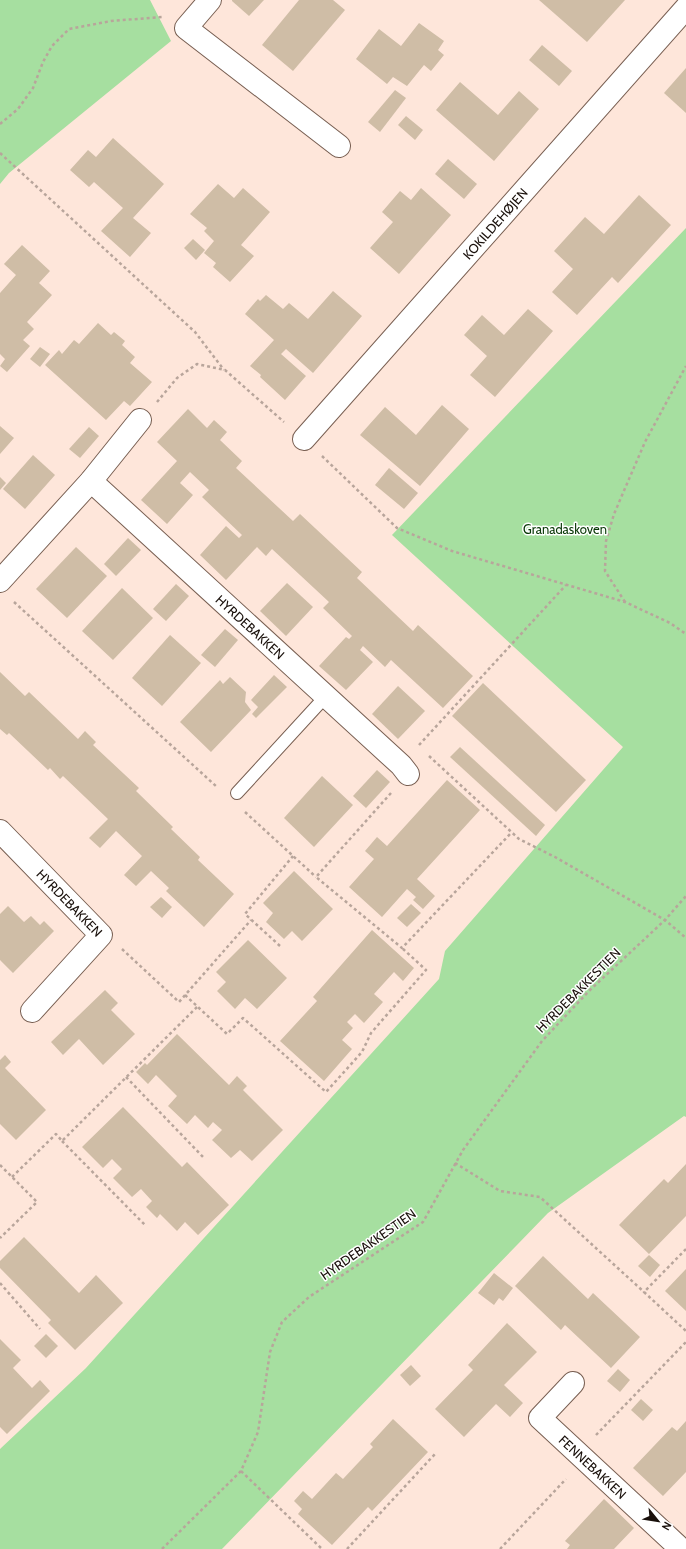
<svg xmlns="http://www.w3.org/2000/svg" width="686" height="1549" viewBox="0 0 686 1549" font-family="Cabin,sans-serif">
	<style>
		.green { fill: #a6dfa0 }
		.building { fill: #cfbda6 }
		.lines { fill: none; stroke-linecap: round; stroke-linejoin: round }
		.service-casing { stroke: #785f52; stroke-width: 14 }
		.minor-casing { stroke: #785f52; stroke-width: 24 }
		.path { stroke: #b8a59b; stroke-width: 2.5; stroke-dasharray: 3 3; stroke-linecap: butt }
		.service { stroke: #fff; stroke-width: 12 }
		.minor { stroke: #fff; stroke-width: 22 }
		.labels { text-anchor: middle; stroke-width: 3; stroke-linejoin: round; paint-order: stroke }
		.street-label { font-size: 13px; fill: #19100b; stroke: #fff }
		.park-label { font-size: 13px; fill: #083806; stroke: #fff }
	</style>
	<rect width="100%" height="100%" fill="#fee6da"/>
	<!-- green -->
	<g class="green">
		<polygon points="0,0 150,0 171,41 9,173 0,184"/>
		<polygon points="686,228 686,1117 684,1116 548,1213 222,1549 0,1549 0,1449 86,1368 439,979 445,951 623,747 392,535"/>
	</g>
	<!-- building -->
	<g class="building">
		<polygon points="232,0 264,0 249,16 232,1"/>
		<polygon points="299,0 333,0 345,10 293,71 262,45"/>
		<polygon points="539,0 625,0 587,42"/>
		<polygon points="419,23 444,41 438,50 444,55 431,71 424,65 407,86 393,77 387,84 356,59 379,29 401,46"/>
		<polygon points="542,45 572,71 559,86 529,60"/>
		<polygon points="686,68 686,113 664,93"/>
		<polygon points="460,82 498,115 519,91 539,109 494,161 436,110"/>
		<polygon points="395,90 406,98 380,132 368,122"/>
		<polygon points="406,116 423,130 415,140 398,125"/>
		<polygon points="113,138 164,184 133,218 151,233 130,257 101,231 123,208 94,182 89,187 70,170 88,150 96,157"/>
		<polygon points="448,159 477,184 464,199 435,174"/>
		<polygon points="218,184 234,198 243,188 270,212 241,245 254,256 230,282 213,267 216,263 204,253 214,241 204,231 207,228 190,214"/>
		<polygon points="421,188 451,215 399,274 370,248 393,222 382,212 400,191 411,200"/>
		<polygon points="639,195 671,225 618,283 612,277 577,315 552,292 573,269 554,251 585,217 604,234"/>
		<polygon points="193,239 205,250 196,260 184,248"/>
		<polygon points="22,245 50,271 39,283 52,295 27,322 34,329 23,340 30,346 7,372 0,366 5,359 0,354 0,293 16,275 4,264"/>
		<polygon points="333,291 362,316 313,373 286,349 281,354 306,376 285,400 260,377 261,375 250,366 274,340 245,314 258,299 260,301 266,295 283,309 289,303 308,319"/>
		<polygon points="528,309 553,331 495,397 470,375 487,356 464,335 482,315 504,335"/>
		<polygon points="98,323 111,335 114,332 125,341 122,345 135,357 130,363 152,382 130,406 124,401 106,420 45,365 59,350 62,354 74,340 79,344"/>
		<polygon points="40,347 50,354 40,367 30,359"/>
		<polygon points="442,405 469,429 420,486 360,435 385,407 416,435"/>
		<polygon points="188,409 207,428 214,420 227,432 220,440 242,461 236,468 293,521 300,514 362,572 357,578 413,631 418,625 473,676 443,708 391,660 385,667 363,646 360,650 373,662 346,690 319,666 346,637 349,639 352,636 323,608 329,602 272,549 266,556 257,547 226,580 200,555 226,526 239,538 242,535 202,497 209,490 190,472 180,483 193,495 167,524 141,500 177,461 157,442"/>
		<polygon points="0,426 14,438 0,454"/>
		<polygon points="89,427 99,436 80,458 69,449"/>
		<polygon points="33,455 55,475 25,509 3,489"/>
		<polygon points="389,468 418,493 404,509 375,485"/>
		<polygon points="0,477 6,483 0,490"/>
		<polygon points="128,538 141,550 116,576 104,564"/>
		<polygon points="76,547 107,576 67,618 36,589"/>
		<polygon points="287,583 313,607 286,636 260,611"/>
		<polygon points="176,584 189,596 166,621 153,609"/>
		<polygon points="122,588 153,618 113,660 82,631"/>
		<polygon points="225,629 238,640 215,667 201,655"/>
		<polygon points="170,635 201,663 162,706 132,678"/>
		<polygon points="0,672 25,696 29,692 78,739 85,731 96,742 93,745 139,788 136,791 173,827 171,829 200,857 198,860 234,894 204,927 166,891 169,888 151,871 136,886 124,875 142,856 116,831 100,848 89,838 108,819 63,776 60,779 50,768 48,770 9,733 7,735 0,729"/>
		<polygon points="274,675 287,687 256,718 252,714 258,707 251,700"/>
		<polygon points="230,677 246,692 245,702 251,710 211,752 180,722 220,680 223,684"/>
		<polygon points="483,683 586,780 556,812 452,716"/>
		<polygon points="398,686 425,711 398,739 372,714"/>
		<polygon points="460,747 545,825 536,836 450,757"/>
		<polygon points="377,770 390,782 366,808 353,796"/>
		<polygon points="322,776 353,805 314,847 284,818"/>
		<polygon points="447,780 480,810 417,879 435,896 423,909 413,900 416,897 407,889 382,917 349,887 374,859 365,851 377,837 387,846"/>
		<polygon points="294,871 333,909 302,941 292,931 284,939 266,922 273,913 263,903"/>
		<polygon points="161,897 172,907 162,918 150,907"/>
		<polygon points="411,904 421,913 407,927 397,918"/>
		<polygon points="8,906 24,922 31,916 40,925 44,921 54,931 13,973 0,960 0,914"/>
		<polygon points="372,930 414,968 403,981 394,972 374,994 383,1002 364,1023 355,1014 347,1022 353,1028 342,1040 352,1049 324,1081 280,1041 317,1001 313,997"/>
		<polygon points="248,940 287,978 257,1009 245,998 235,1009 217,991 226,982 216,972"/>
		<polygon points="105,990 118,1003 111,1010 135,1034 103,1065 79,1039 63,1055 51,1042"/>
		<polygon points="177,1034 229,1085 237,1076 247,1086 243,1090 283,1130 252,1161 240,1150 231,1158 212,1140 222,1130 213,1122 208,1128 195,1115 187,1124 168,1106 177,1096 156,1075 148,1084 136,1072 145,1063 147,1065"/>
		<polygon points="5,1055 11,1062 5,1068 46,1110 16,1140 0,1124 0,1060"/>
		<polygon points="123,1107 182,1167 187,1162 229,1205 198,1235 185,1222 177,1231 160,1214 157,1218 146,1207 152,1201 141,1189 132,1197 113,1178 122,1169 112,1159 103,1168 82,1147"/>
		<polygon points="686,1164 686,1216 649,1254 619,1225 664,1179 668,1183"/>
		<polygon points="24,1237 79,1293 96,1275 123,1303 75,1350 48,1323 51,1320 0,1268 0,1261"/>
		<polygon points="649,1255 660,1265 650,1277 638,1266"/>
		<polygon points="543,1256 588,1299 593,1293 640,1337 611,1368 565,1325 561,1330 515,1286"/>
		<polygon points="686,1269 686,1311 665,1291"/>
		<polygon points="494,1273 513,1288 503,1301 499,1298 494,1305 478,1293"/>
		<polygon points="507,1323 537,1352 504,1385 523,1403 510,1417 496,1404 464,1437 435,1409 473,1370 468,1365"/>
		<polygon points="46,1334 58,1346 46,1358 34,1346"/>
		<polygon points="0,1339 21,1360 13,1368 32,1388 40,1380 50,1391 7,1434 0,1427"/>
		<polygon points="411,1365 421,1376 410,1386 400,1375"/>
		<polygon points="618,1369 630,1380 620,1392 607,1381"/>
		<polygon points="641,1399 653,1410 643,1421 631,1410"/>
		<polygon points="393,1419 428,1452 372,1511 368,1507 332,1545 298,1514 302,1509 294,1501 303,1491 312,1499 336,1473 343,1479 373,1447 370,1444"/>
		<polygon points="686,1421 686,1472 663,1496 633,1468 672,1427 677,1431"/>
		<polygon points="604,1499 634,1528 614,1549 567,1549 570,1545 565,1541"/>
	</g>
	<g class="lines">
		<!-- service casing -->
		<g class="service-casing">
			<polyline id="service" points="237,793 326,696"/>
		</g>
		<!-- minor casing -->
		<g class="minor-casing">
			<g id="minor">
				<polyline points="210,0 186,28 339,146"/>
				<path id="s1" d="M304,439L686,8"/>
				<path id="s2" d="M91,481L401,765L408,774"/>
				<polyline points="0,581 91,481 140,420"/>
				<path id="s3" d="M0,831L101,935L32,1011"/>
				<path id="s4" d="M573,1383L540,1418L681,1549"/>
			</g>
		</g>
		<!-- path -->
		<g class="path">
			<polyline points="0,124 18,109 33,88 43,62 52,46 69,29 111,21 162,17"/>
			<polyline points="0,153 195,332 224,370"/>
			<polyline points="157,402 177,378 197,364 225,370 284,422"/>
			<polyline points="322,456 397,528 452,551 625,602 670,623 686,634"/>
			<polyline points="14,602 217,787"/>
			<polyline points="625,602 605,571 606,541 614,514 645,442 686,366"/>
			<polyline points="419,745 566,585"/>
			<polyline points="429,756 519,839 555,857 665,920 686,938"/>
			<polyline points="391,793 316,877 402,948 512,832"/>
			<polyline points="245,812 316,877"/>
			<polyline points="280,946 245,914 293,856"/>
			<polyline points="122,949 179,1002 251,920"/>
			<polyline points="185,995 227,1034 243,1018 326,1092 362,1052 371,1033 426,970 402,948"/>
			<polyline points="126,1077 203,1157"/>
			<polyline points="62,1141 146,1226"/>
			<polyline points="455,1163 500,1191 540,1197 644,1292"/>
			<polyline points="0,1165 37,1202 0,1238"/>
			<polyline points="12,1177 56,1134 62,1141 197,1007"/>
			<polyline points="686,1249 644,1292 686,1331"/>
			<polyline points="0,1283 40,1329"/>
			<polyline points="596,1435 686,1342"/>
			<polyline points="241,1471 322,1549"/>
			<polyline points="162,1549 241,1471 258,1432 270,1352 282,1322 309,1297 423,1222 463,1150 542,1041 589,991 665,920 686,896"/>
			<polyline points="347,1549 435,1454"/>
			<polyline points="500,1549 566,1479"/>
		</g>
		<!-- service -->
		<use href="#service" class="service"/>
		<!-- minor -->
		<use href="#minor" class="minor"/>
	</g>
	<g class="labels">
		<!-- street labels -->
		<g class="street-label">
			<text dy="5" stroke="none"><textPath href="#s1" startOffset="288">KOKILDEHØJEN</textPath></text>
			<text dy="5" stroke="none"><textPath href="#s2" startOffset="216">HYRDEBAKKEN</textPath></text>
			<text dy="5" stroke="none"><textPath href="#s3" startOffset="100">HYRDEBAKKEN</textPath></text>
			<text transform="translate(578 990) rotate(-45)" y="5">HYRDEBAKKESTIEN</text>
			<text transform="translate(368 1244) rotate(-35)" y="5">HYRDEBAKKESTIEN</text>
			<text dy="5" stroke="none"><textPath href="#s4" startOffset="120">FENNEBAKKEN</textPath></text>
		</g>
		<!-- park labels -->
		<g class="park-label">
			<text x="565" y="534">Granadaskoven</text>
		</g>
	</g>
	<!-- north arrow -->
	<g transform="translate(658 1521) rotate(120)" stroke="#ffffff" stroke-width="3" paint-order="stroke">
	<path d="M0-3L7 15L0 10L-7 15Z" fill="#19100b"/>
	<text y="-6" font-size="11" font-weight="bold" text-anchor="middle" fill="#19100b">N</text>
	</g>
</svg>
